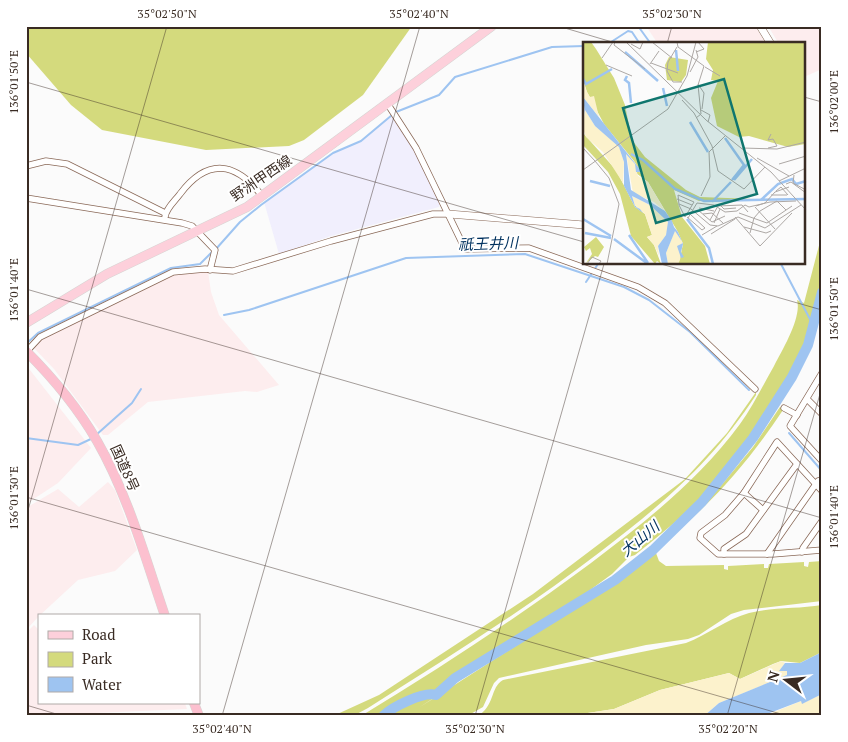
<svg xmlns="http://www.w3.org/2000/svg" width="848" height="742" viewBox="0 0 848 742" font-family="'PT Serif','Noto Sans JP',serif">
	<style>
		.industrial { fill: #fdedee }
		.education { fill: #f1effd }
		.green { fill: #d4da7d }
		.sand { fill: #fcf2cc }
		.water { fill: #9ec4f1 }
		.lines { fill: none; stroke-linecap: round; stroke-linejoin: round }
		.stream { stroke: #9ec4f1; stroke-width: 2 }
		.river { stroke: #9ec4f1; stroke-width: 10 }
		.minor-casing { stroke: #8a6958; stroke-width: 7 }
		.tertiary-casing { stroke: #8a6958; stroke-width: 8 }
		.primary-casing { stroke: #d7d5d3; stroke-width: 10 }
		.trunk-casing { stroke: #d7d5d3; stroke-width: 10 }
		.minor { stroke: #fff; stroke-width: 5.5 }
		.tertiary { stroke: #fff; stroke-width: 7 }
		.primary { stroke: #fdd0db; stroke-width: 9 }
		.trunk { stroke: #fcc0cf; stroke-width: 9 }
		.ticks { fill: none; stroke: #392b23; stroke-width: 1; stroke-opacity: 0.45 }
		.labels { text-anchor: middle; stroke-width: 4; stroke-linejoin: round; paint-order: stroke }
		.street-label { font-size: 14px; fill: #392b23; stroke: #fff }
		.water-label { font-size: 15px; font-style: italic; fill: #00315e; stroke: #fff }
		.inset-river { fill: none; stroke: #9ec4f1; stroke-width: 2.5 }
		.inset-road { fill: none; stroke: #ada8a5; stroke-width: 1 }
		.view { fill: #0f766e; fill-opacity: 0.15; stroke: #0f766e; stroke-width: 2.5 }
		.inset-edge { fill: none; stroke: #392b23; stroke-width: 2.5 }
		.neatline { fill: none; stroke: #392b23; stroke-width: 2 }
		.ticks-label { font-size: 12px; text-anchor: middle; fill: #392b23 }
	</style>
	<rect width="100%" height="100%" fill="#fbfbfb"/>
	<!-- industrial -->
	<g class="industrial">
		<polygon points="646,26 755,26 766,44 658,44"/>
		<polygon points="768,26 822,26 822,69 804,77 804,44 779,44"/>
		<polygon points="208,271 211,292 219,315 279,385 257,392 245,391 148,402 108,435 103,435 54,369 33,347 44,338 168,275"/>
		<polygon points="26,365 91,448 58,483 26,504"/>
		<polygon points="108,482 115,490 137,550 115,571 78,580 39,616 26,630 26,508 58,489 79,507"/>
		<polygon points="34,625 39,630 39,703 185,703 187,709 26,716 26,633"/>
	</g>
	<!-- education -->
	<polygon class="education" points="393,115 413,147 440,202 439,207 331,236 279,254 264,202 332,153 360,142"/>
	<!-- green -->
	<g class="green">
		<polygon points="26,26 412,26 363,95 304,140 289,146 206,150 102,130 71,105 26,53"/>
		<path d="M822,234C822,257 825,284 822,307C819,324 809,340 802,356C762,445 711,495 635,555L629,557L612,574L534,631L420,707L558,619L689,518L719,488L753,447L780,407L783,410C747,464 709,507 658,547L656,553L659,561L666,566L724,565V569L728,570V566L764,564V568H768L769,564L804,562V566L808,567L809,562L822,561V601L744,610L731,614L699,635L688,639L646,645L499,678L494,683L483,707L467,716H361C440,668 517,618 591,563C645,522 699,480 740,424C753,406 763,385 774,366C783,349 802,317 797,300L804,303Z"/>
		<path d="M756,392V395C712,462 664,503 600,552C526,609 447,658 368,708L353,716H333L379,695L533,594L685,479L727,433Z"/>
		<path d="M822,605V652L800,663L781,661L773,664L740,679L729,673L660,690L614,709L568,716H477C495,707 490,687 503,680L686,643C707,635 727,619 749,613C773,607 798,609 822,605Z"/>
	</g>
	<!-- sand -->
	<g class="sand">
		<polygon points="781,661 785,663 780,670 787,671 788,675 719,703 704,716 568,716 614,709 660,690 729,673 740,679"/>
		<polygon points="822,694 822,716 767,715 801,701 803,703"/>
	</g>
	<!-- water -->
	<polygon class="water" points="822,652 822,694 802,704 801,701 767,714 773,716 704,716 719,703 787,675 787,671 779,671 785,663 800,663"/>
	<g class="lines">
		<!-- stream -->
		<g class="stream">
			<polyline points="638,26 651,44"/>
			<polyline points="608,44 628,31 632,32 640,44"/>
			<polyline points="396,112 439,95 455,77 552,47 584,46"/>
			<polyline points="216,249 240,222 261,205 333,153 361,141 392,115"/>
			<polyline points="781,264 813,325"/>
			<polyline points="586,282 598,264"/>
			<polyline points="224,315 249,310 406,258 525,254 624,287 649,300 690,332 749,390"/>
			<polyline points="26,344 38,333 171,268 200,264 212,252"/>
			<polyline points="789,433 822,471"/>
			<polyline points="96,435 132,403 141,389"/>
			<polyline points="26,438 78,445 93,438"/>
		</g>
		<!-- river -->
		<path class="river" d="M383,716C392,707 424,691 436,695L455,678L615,580L653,550L702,502L753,438L792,377L808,345L822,292"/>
		<!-- minor casing -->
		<g class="minor-casing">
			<g id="minor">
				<polyline points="387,103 416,148 465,249 529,248 638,287 665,303 755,389"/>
				<polyline points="26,166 46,161 67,164 165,213"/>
				<polyline points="26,198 182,223 192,226 215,250 210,270"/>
				<path d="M165,217C166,208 175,201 180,194C208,157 236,162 262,196"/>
				<polyline points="27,351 40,337 173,272 205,269 233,271 331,241 433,214 449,214"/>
				<polyline points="822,373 790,426 822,461"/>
				<polyline points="808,400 822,414"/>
				<polyline points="784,408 797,415"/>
				<polyline points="822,491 777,442 744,493 725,515 701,533 700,538 718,554 773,554 822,550"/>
				<polyline points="744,493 763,510"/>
				<polyline points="802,552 803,548 822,521"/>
				<polyline points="724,554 724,549 746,534 797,464"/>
				<polyline points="767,554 818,481 822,480"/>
			</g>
		</g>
		<!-- tertiary casing -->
		<g class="tertiary-casing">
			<g id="tertiary">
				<polyline points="760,26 771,44"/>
				<polyline points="449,214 584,225"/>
			</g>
		</g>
		<!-- primary casing -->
		<g class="primary-casing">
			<polyline id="primary" points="26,323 107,274 247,207 492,26"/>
		</g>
		<!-- trunk casing -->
		<g class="trunk-casing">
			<g id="trunk">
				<path d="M26,351C53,378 78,408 97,441C128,495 145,557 165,616"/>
				<polyline points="194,703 199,716"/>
			</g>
		</g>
		<!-- minor -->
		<use href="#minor" class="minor"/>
		<!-- tertiary -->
		<use href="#tertiary" class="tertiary"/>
		<!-- primary -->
		<use href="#primary" class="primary"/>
		<!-- trunk -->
		<use href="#trunk" class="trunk"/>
	</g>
	<!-- ticks -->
	<path class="ticks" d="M558,26L619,44M667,44L672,26M26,82L584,242M804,97L822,102M661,264L822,310M26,289L822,518M26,497L788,716M26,517L167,26M26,705L63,716M222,716L420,26M475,716L604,264M727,716L822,387"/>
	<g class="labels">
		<!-- street labels -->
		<g class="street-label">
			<text transform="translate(261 178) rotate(-34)" y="5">野洲甲西線</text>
			<text transform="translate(125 468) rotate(66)" y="5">国道8号</text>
		</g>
		<!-- water labels -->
		<g class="water-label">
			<text transform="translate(488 244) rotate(-2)" y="5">祇王井川</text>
			<text transform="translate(640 539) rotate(-40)" y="5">大山川</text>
		</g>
	</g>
	<!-- overview -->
	<g transform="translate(583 42)">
		<rect width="222" height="222" fill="#fbfbfb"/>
		<path d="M0,0H8L13,7L31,36L42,63L49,98L62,115L103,148L117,155L172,157L116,159L91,148L99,175L122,204L127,222H95L100,202L95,190L65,140L53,131L54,128L59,132L51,119L21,82L4,50L0,38ZM125,0H222V102L205,105L166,94L156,95L134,84L128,56L135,39L128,38L130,28L123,17ZM86,15L105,18L103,33L98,40L84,38L82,23ZM0,91L33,128L52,165L62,172L69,193L64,195L71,203L78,222L74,219L72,222L48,194L37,152L25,130L0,103ZM13,195L21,205L15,215L12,214L3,221L9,212L7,206L3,209L1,205Z" fill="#d4da7d"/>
		<path d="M0,38L4,50L7,55L11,54L16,75L0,55ZM2,68L12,84L36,104L41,120L40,141L20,110L3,95L0,87ZM43,111L52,122L55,134L65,140L82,169L71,160L50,151ZM49,154L67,163L86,181L83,193L75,204L76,214L71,203L64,195L69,193L62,172L52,164ZM92,188L100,201L97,218L95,222H85L83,211Z" fill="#fcf2cc"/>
		<path d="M0,55L59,130H53L52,122L43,112L48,148L82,169L89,179L91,185L95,190L100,202L98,210L101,215L98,216L94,204L100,201L92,189L83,211L85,222H79L75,204L83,193L85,180L67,163L49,154L52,164H53V165L57,167L60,171L52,165L41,144V120L36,105L12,84L2,68V72Z" fill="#9ec4f1"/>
		<path class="inset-river" d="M93,8L95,29M42,10L75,39M44,34L42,38L46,41L48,61M0,37L3,42L29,27M80,46L84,64M107,80L125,110M142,96L161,123L149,138M48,112L60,118L92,147L121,159L223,157M151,138L169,117M7,139L27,144M178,158L195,142L209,137L213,142L223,139M129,160L148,140M0,177L28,194M104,177L126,206L130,222M2,191L28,196M46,193L65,221M31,197L65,222"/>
		<path class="inset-road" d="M32,0L31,3L62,27M43,0L123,78L188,130L223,168M69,0L89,16M94,0L95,5L121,24L115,43L118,72L113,76M48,2L57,7L60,0M94,5L85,20L84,29L90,40H99M113,10L121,7L115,0M19,16L30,0M68,21L95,31M67,22L76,9M23,23L49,34M122,25L137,34M107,30L115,15L113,8M115,42L121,51L119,67M99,58L111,71L129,104L135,129L161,147L182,125M118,68L127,73L125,80M0,106L12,119M159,106L194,107L223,100M185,106L194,104L190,97L185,98L188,92M174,116L206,134M12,119L26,136L36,162L24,222M196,122L223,114M0,128L85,67L104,34L113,0M211,133L210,141L223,148M196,139L223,126M203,142L208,140L223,151M193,149L198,145L205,153M95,153L111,160L102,175L96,163ZM188,153H204M118,154L127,135L126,110L142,94M94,157L109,163M96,162L108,167L127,183L135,184L155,175L182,186L218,163M138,164L141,167L153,166M173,164L182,161L192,150L206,145M172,165L192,187M116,166L131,169M115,168L129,180L142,174M156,171L184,181L209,164M120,172L129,171L140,181M104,175L119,188L122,186L107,172M152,175L177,204L209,171M105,176L114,161L131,163L142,170L154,169L162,163L166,165L187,160L213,159M127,178L135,164L159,163L165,170M131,181L137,167M161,185L183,191L188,189M167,191L171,176L177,169L194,159L203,168M128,192L152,177M119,193L134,184M4,222L9,215L18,219L16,222"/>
		<path class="view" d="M141,37L174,152L73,181L40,66Z"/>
		<rect width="222" height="222" class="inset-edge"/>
	</g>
	<!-- border -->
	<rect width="848" height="742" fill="none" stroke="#ffffff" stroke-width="55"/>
	<!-- legend -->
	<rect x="38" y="614" width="162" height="90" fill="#ffffff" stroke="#b0aaa7"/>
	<rect x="48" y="631" width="25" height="8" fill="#fdd0db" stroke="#b0aaa7"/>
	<text x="82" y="640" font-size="15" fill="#392b23">Road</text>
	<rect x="48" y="652" width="25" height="15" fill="#d4da7d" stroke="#b0aaa7"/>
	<text x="82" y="664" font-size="15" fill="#392b23">Park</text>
	<rect x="48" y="677" width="25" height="15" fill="#9ec4f1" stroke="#b0aaa7"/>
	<text x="82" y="690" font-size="15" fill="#392b23">Water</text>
	<!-- north arrow -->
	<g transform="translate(786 680) rotate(286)" stroke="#ffffff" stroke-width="4" paint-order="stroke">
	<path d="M0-4L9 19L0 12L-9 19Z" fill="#392b23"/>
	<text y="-8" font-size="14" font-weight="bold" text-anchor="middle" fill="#392b23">N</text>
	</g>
	<rect x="28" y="28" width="792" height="686" class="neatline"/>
	<g class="ticks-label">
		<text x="167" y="18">35°02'50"N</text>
		<text x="419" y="18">35°02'40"N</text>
		<text x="672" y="18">35°02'30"N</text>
		<text transform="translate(14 82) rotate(-90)" y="4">136°01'50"E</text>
		<text transform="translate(834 102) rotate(-90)" y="4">136°02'00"E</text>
		<text transform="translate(14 290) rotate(-90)" y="4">136°01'40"E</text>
		<text transform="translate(834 309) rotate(-90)" y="4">136°01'50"E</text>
		<text transform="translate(14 498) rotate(-90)" y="4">136°01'30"E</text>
		<text transform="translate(834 517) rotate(-90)" y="4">136°01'40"E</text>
		<text x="222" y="733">35°02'40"N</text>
		<text x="475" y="733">35°02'30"N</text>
		<text x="728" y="733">35°02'20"N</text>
	</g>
</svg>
